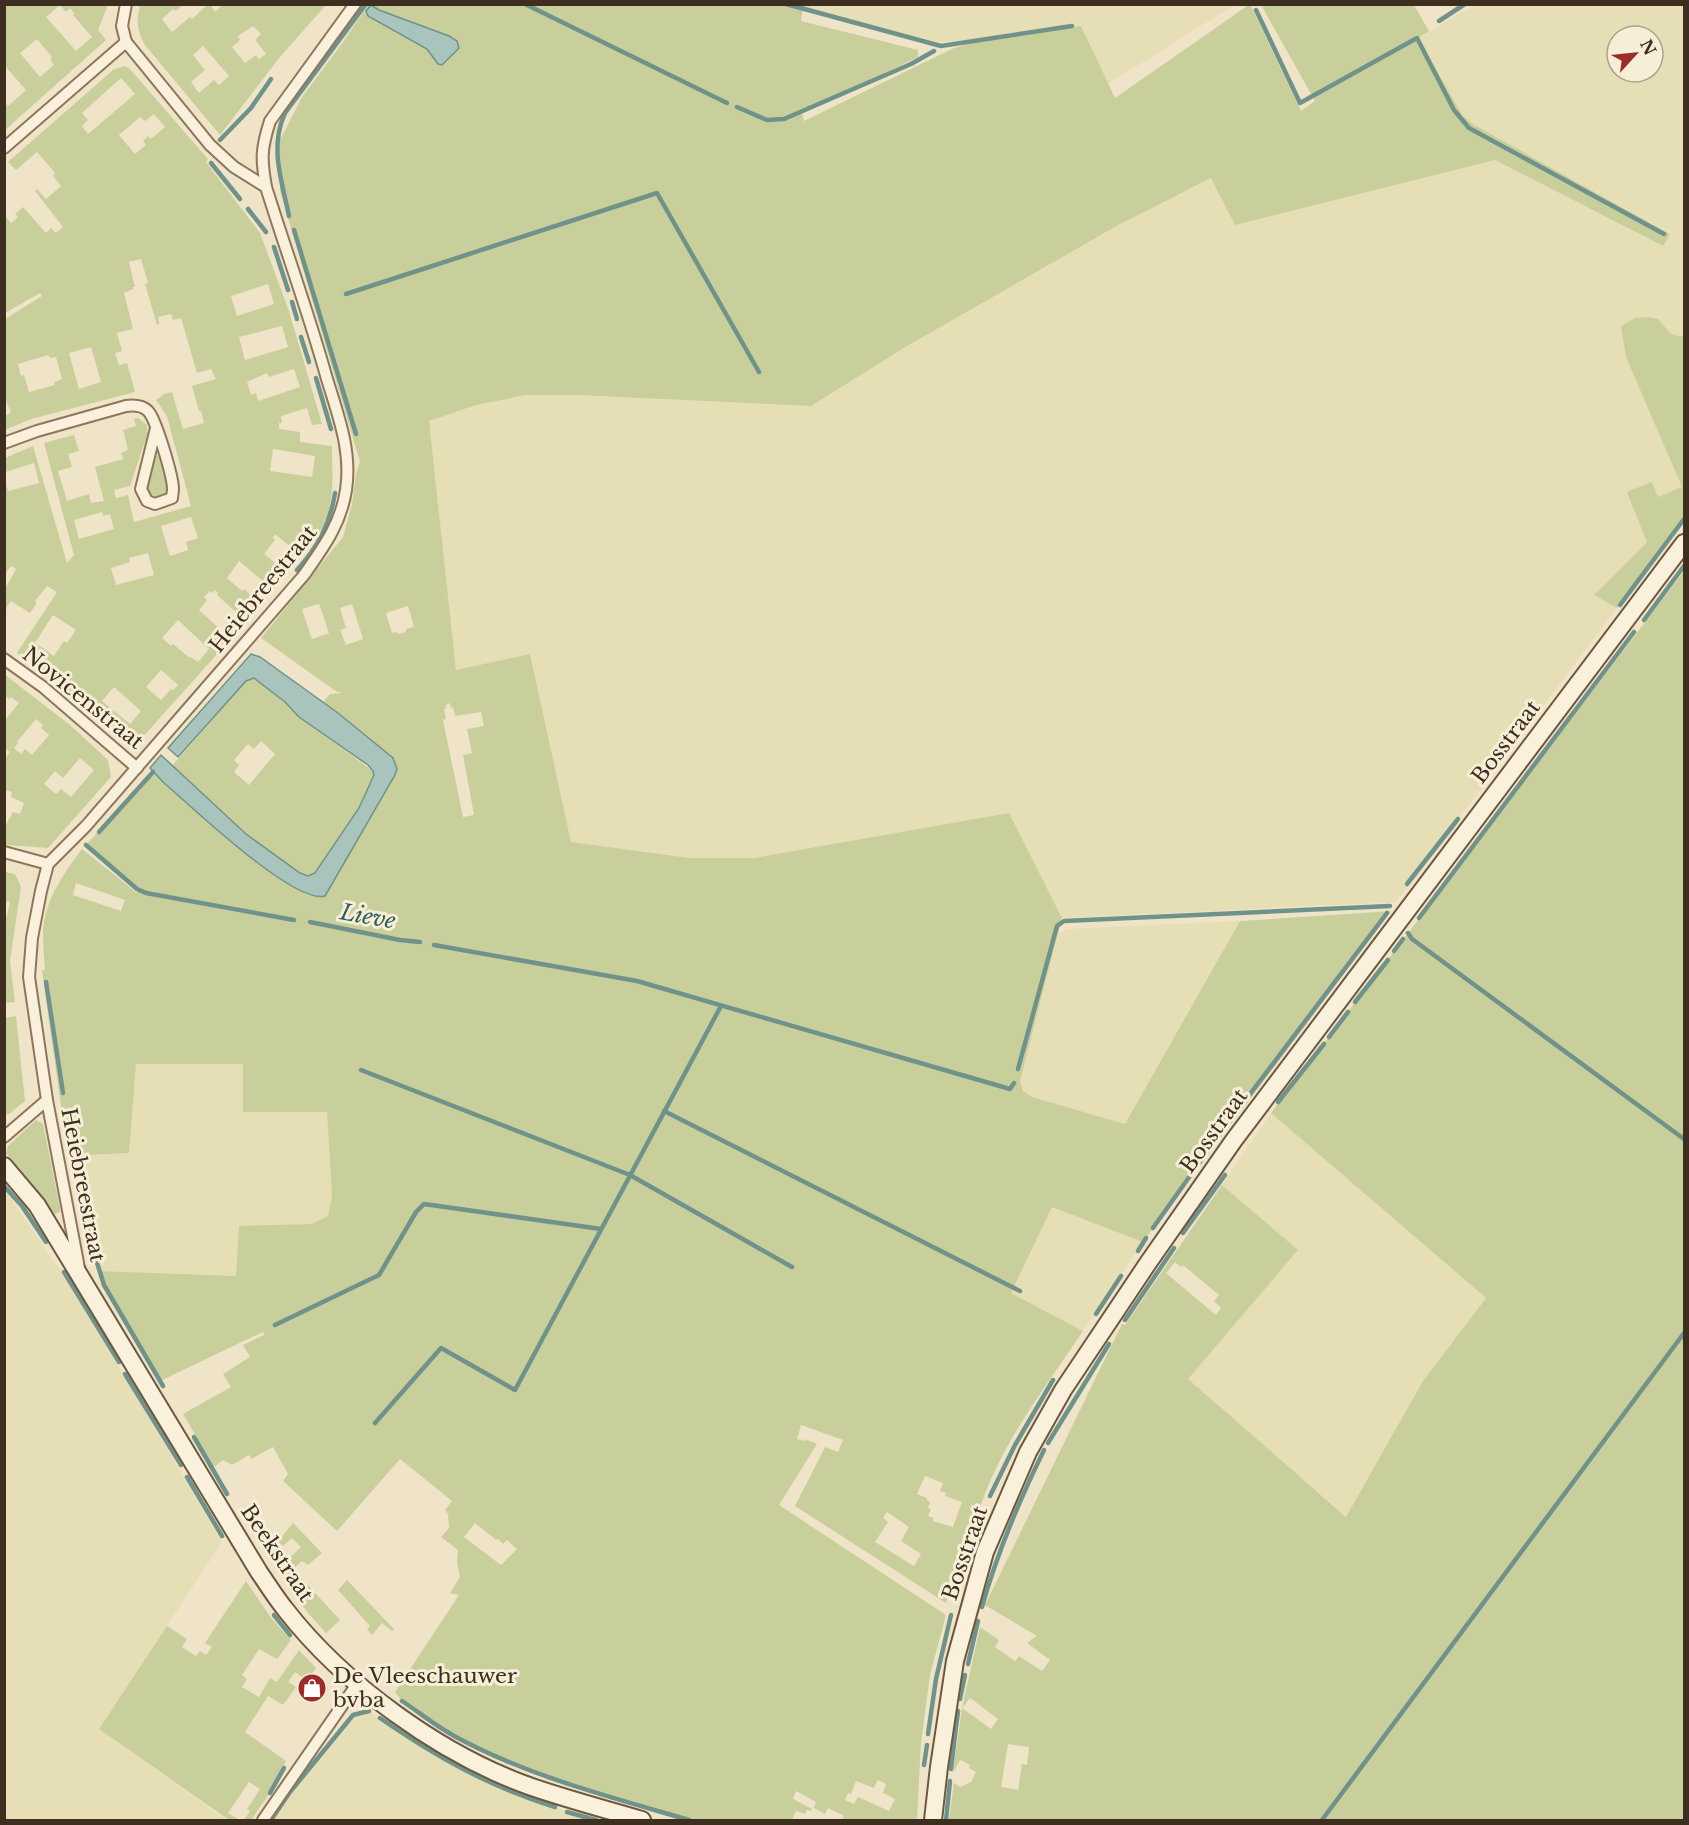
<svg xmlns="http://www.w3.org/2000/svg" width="1689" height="1825" viewBox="0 0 1689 1825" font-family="'Libre Baskerville',serif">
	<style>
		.farmland { fill: #e6deb5; fill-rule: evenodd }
		.green { fill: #c9cf9b; fill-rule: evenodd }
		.water { fill: #a9c4bc; stroke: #6f938a; stroke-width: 1.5 }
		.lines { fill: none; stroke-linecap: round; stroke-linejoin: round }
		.stream { stroke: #6f938a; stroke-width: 4.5 }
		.street-casing { stroke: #8d765c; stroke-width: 14 }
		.secondary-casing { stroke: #6f573f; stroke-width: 20 }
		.street { stroke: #faf1dc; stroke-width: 10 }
		.secondary { stroke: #faf1dc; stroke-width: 16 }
		.labels { text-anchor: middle; stroke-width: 6; stroke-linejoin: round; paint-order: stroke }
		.street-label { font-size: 21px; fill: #3d2e20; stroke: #f7eed8 }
		.poi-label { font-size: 21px; fill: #3d2e20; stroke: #f7eed8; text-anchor: start }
		.water-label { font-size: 22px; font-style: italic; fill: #2f5d5a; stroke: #f7eed8 }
	</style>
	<rect width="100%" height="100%" fill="#f0e4c8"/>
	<!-- farmland -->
	<g class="farmland">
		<polygon points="787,5 1234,5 1108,84 1081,26 987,39 941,42"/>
		<path d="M1474,5H1684V337L1671,334L1658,319L1671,459L1682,487L1658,497L1651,482L1647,542L1595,594L1617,608L1396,902L1062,918L1009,813L754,858H690L571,842L530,654L456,670L429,421L476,405L526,395H577L811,406L907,346L1142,211L1212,178L1235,225L1495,160L1663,246L1670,233L1473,124L1463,116L1418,38ZM1617,36H1653V72H1617Z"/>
		<polygon points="1240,921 1125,1124 1032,1097 1023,1091 1020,1081 1058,935 1066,929"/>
		<polygon points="136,1064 243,1064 243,1112 327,1111 332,1196 329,1216 312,1224 239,1227 236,1276 99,1271 68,1156 129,1153"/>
		<polygon points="1271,1113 1486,1298 1423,1381 1347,1517 1187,1379 1298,1250 1222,1185"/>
		<polygon points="4,1189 67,1280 222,1542 99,1729 226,1820 5,1820"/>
		<polygon points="1052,1206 1143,1242 1083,1331 1011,1293"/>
		<polygon points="364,1711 369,1711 440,1758 474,1776 518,1796 596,1820 271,1820 290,1792 353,1715"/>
	</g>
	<!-- green -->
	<g class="green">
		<path d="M5,4L108,5L98,30L106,40L5,130V102L8,106L26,90L5,66ZM60,5L66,12L70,8L74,13L73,15L92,37L76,51L46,17ZM37,39L52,57L50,59L54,65L40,77L20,53Z"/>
		<path d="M1250,4L1301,111L1315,101L1261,5H1414L1429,31L1418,38L1463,116L1473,124L1670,234L1663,246L1495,160L1235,225L1211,178L1120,224L907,346L811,406L577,395H526L476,405L429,421L456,670L530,654L571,842L690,858H754L1009,813L1062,918L1020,1081L1023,1091L1032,1097L1125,1124L1240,921L1391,911L1143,1242L1052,1207L1011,1293L1083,1331C1046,1387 1001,1443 980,1508L982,1512L968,1544L946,1603L795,1506L825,1447L838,1452L843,1440L801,1425L797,1439L804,1441L805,1439L817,1444L779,1505L946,1615L930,1675L921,1743L917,1820H842L844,1816L828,1808L825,1814L814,1808L816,1802L796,1791L793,1799L812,1809L811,1811L807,1810L805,1814L796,1811L792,1820H689L615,1799L534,1772L490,1753L454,1736L402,1701L395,1692L459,1595L450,1593L460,1577L457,1563L458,1550L441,1537L449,1528L448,1514L445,1510L452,1501L400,1459L337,1531L283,1481L288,1474L273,1447L251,1459L249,1455L232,1465L223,1460L214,1467L183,1414L231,1387L223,1374L250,1357L243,1345L264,1335L263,1332L160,1381L104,1285L99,1271L236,1276L239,1226L312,1224L328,1216L332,1196L327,1112H243V1064H136L129,1153L68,1156L42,970H45C44,958 43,945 43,933C44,901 64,873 82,849L137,893V889L86,845L153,772L163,782L264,868L310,896L370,819L395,775L397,769L392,758L323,702L330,694L343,693L337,692L261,638L343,537L352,504L356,474L360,462L280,191L279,142L302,97L343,42L368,5H787L803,8L801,21L918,50V57L802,113L804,121L954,48L987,39L1081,26L1115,98ZM319,604L329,633L312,639L302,609ZM352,604L363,639L346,645L340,630L346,628L340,608ZM408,606L414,627L406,629V632L398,634L397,632L392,633L386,613ZM450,703L451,708L453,707L455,716L481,712L484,726L467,729L472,753L463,755L474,815L463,817L443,720L446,719L444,709L446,708V705ZM76,883L125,900L121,911L73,895ZM925,1476L943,1483L940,1491L946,1493L945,1496L962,1502L953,1527L933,1521V1518L928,1516L931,1509L928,1508L930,1502L927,1500V1498L917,1494ZM887,1512L909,1527L901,1541L921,1554L914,1566L875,1542L888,1522L883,1518ZM475,1523L496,1540L498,1539L503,1544L507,1540L517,1549L501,1565L464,1537ZM878,1780L886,1784L883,1793L895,1799L889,1811L858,1797L854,1804L845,1800L848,1793L851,1794L856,1781L874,1788Z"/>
		<path d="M140,5H179L181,7L176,11L173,9L162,19L172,32L190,17L192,19L207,5H211L215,12L221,6L220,5H326L280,57L220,135L145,45C137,32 136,19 140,5ZM253,26L261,34L255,40L266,54L259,59L256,55L245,63L232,47L240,40L238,36ZM203,46L229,76L219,85L214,80L199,93L191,82L205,70L193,55Z"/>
		<path d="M124,66L129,68L208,159L206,162L260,233L289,311L322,424L312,425L307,408L281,416L282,423H279V429L300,432V442L332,446C332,478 336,504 319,533L253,614L141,739L124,737L52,677L17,653L57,592L47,586L35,601L37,603L30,613L11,601L5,610L7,611L4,616L5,589L16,569L11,566L5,574V480L8,491L39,483L34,463L5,472V458L33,446L67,563L74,555L44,443L74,435L79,451L68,454L72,467L58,471L67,501L89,494L91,503L104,501L95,467L123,459L121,453L128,450L123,430L136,426L134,419L138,418L147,425V435L130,486L114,490L116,498L128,495L134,522L191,506L167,416L156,400L164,394L172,392L183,429L204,423L201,411H199L192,386L216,379L211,369L197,373L181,318L173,320L171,314L158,317L159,324L157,325L145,284L148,283L141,259L129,262L135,287H133V289L124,293L133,329L117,333L122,351L115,353L119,365L127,363L135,392L31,419L5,430V416L11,412L5,399V319L42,296L40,293L5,313V216L11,223L18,217L15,214L23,207L46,233L51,228L56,233L63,227L35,191L37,189L46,199L61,186L53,176L55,173L37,152L16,170L8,162L113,70ZM121,78L135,94L88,134L82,126L88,120L82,113ZM154,114L165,127L151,139L148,136L143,141L146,145L135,154L119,135L140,117L145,121ZM268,284L274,304L237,316L231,296ZM282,326L288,347L245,360L239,337ZM91,347L101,382L79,389L69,353ZM48,355L50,358L56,357L62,379L54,382L55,385L29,392L24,375L21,376L18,364ZM294,369L300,387L258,401L256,393L251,395L247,382L267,373L269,377ZM273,449L315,456L312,477L270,471ZM102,512L103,516L110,514L114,529L79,539L74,520ZM191,517L198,538L186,542L188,550L170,556L161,526ZM275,534L292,548L278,565L264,554L275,540L273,538ZM148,553L154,575L116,585L111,568L130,562L129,558ZM239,561L264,582L252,596L244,589L242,591L227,578ZM215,590L218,593L217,595L238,614L222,631L199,610L207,600L204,597L210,591L212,593ZM53,615L76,630L67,643L64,641L54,656L35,643ZM178,620L209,649L198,662L191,657L190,658L173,644L171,646L162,638ZM161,670L178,685L173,690L171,689L161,700L146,687ZM114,687L141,711L130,724L102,701Z"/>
		<polygon points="1647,317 1658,319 1671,334 1684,337 1684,520 1617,608 1594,595 1647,542 1627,492 1652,482 1658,497 1682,487 1626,357 1621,326 1635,318"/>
		<polygon points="159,455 168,488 167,493 158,498 151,495 147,487 155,457"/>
		<path d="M1684,571V1820H949L954,1783L960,1787L971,1782L976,1772L969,1768L970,1765L960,1760L953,1773L962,1708L980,1627L999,1640L995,1647L1015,1661L1019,1656L1042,1671L1050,1660L1027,1643L1037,1636L985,1605L1122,1324L1125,1325L1222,1185L1298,1250L1188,1379L1346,1517L1423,1381L1486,1298L1271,1113ZM1175,1262L1181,1267L1183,1265L1219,1295L1214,1301L1221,1308L1216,1315L1166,1273ZM970,1698L998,1719L991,1729L962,1708ZM1008,1744L1029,1747L1027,1765L1022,1764L1018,1790L1001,1787Z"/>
		<path d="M4,674L70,725L108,760L111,777L48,848L5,845V827L13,812L20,814L24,803L11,797L12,792L5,790V758L10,752L5,748V720L19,703L11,697L9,699L5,695ZM36,719L43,725L41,728L49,735L32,755L25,749L21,754L14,748L18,743L17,742ZM80,758L94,770L71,797L61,789L56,794L44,784L55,771L63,778Z"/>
		<path d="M254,678L285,702L299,717L373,771C376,793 329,853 315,873L311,875L300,873L246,834L172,766L246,681ZM261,741L275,754L249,785L234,772L239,765L234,760L248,744L254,749Z"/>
		<polygon points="5,872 15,874 21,887 10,961 15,1002 5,1003 5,918 7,916 10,902 5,901"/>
		<polygon points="16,1016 25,1101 9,1114 5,1115 5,1018"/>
		<polygon points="36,1120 43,1124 60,1208 60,1212 54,1214 6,1153 8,1146"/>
		<polygon points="293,1523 322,1553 308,1565 302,1561 293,1569 340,1620 326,1633 308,1613 277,1570 301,1547 292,1538 283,1546 278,1541"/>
		<polygon points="347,1580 394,1629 392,1631 382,1623 372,1635 367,1629 370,1626 338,1590"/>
		<polygon points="246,1581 271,1618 291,1640 277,1659 259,1649 242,1675 247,1679 242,1687 259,1697 270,1678 277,1682 299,1650 316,1668 307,1681 295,1672 288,1682 296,1687 283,1705 268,1696 245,1732 286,1761 267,1797 251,1820 244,1820 250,1811 247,1809 260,1789 249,1782 228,1813 240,1820 229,1820 99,1729 167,1626 187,1639 182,1647 196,1656 200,1651 206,1655 212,1647 205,1643"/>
	</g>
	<!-- water -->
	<g class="water">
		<polygon points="371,5 379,10 449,36 457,41 459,48 442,65 438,64 427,49 368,16 366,11"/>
		<path d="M251,654L260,657L338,713L393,758L397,769L395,775L325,896C294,905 190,805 163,782L150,768L161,755L246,834L300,873L308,876L315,873L359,808L374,775L373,771L368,765L299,717L285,702L254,678L246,681L178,757L168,748Z"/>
	</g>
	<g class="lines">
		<!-- stream -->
		<g class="stream">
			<polyline points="525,4 727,103"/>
			<polyline points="786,4 941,46 1072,26"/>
			<polyline points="1256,10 1300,103 1417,38 1454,110 1469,128 1664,234"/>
			<polyline points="1439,21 1465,4"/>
			<polyline points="737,107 767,120 784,119 911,64 934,51"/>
			<polyline points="220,140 251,108 271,79"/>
			<polyline points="211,163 240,199"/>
			<polyline points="248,209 266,232"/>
			<path d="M289,216C282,181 269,147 285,113L366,4"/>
			<polyline points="294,230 356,434"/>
			<polyline points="274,247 288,290"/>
			<polyline points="346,294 657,193 759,372"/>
			<polyline points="292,302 297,319"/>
			<polyline points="301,337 309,362"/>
			<polyline points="316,378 331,429"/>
			<path d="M297,570C318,547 330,524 335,493"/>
			<polyline points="1620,605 1684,519"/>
			<polyline points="1644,620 1684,566"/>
			<polyline points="99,832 153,772"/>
			<polyline points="86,845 137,889 146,893 294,920"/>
			<polyline points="1407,884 1458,819"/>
			<polyline points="1419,918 1634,632"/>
			<polyline points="310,922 400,940 420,942"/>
			<polyline points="1408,933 1412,939 1684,1139"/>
			<polyline points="434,945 637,981 1010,1089 1014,1083"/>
			<polyline points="1394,951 1403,939"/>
			<polyline points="46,982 63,1093"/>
			<polyline points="1355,1002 1388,960"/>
			<polyline points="1329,1037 1348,1012"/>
			<polyline points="1018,1069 1057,926 1064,921 1390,906"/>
			<polyline points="361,1070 630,1175 792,1267"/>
			<polyline points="1278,1102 1324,1044"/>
			<polyline points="664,1111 1020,1291"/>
			<polyline points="1213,1143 1387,913"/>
			<polyline points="4,1186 22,1206 46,1242"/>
			<polyline points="79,1193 90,1238"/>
			<polyline points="1153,1228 1207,1152"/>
			<polyline points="1183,1233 1225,1175"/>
			<polyline points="1138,1251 1146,1238"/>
			<polyline points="94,1253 104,1285 163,1386"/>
			<polyline points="64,1272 119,1362"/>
			<polyline points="1096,1314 1121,1276"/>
			<polyline points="1125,1320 1174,1248"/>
			<polyline points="275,1325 379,1275 416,1212 424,1204 601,1229"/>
			<polyline points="125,1374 181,1465"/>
			<polyline points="375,1423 441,1348 515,1390 721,1006"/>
			<polyline points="194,1437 227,1494"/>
			<polyline points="1048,1443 1109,1344"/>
			<polyline points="187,1477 222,1536"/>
			<polyline points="990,1496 1015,1445 1053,1380"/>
			<polyline points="976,1534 985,1512"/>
			<path d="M982,1607C997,1553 1019,1501 1044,1450"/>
			<polyline points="274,1615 290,1635"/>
			<polyline points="968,1664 978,1621"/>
			<polyline points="960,1699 965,1675"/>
			<path d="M402,1701C420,1713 437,1727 456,1737C528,1776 610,1797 689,1820"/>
			<path d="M380,1718C438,1758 488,1786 555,1807"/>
			<polyline points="928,1734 936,1679 951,1615"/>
			<polyline points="924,1765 927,1745"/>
			<polyline points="951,1769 958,1711"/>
			<polyline points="270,1793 284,1768"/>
			<polyline points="567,1812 596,1820"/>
			<polyline points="271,1820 290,1792 353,1715 369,1711"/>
			<polyline points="946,1820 950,1781"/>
			<polyline points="1322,1820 1684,1333"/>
		</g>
		<!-- street casing -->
		<g class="street-casing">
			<g id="street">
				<polyline points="126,42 210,145 234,167 266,187"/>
				<polyline points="4,148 126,42 122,26 126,4"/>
				<path d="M4,443L37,431L126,406C134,405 142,405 148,411C156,419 173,477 173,489C173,492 172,495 172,498L155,504L147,501L141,489L156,428"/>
				<polyline points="4,659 43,687 137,768"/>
				<polyline points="4,852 48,864"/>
				<polyline points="4,1137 47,1100"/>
				<path d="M79,1268L47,1100L29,977L32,938L41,891L48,864L86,826L304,575C323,548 341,524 346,490C352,451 338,415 327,379C309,314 286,251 266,187C261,159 261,149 270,121L355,4"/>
				<polyline points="263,1820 357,1684"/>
			</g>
		</g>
		<!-- secondary casing -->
		<g class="secondary-casing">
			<g id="secondary">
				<path d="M4,1166L37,1205L259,1572C268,1585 276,1598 285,1609C343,1684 440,1754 529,1786C566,1799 605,1809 642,1820"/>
				<polyline points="933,1820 939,1767 955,1661 985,1552 1028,1452 1063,1390 1148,1263 1234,1140 1684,543"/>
			</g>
		</g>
		<!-- street -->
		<use href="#street" class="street"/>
		<!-- secondary -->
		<use href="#secondary" class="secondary"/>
	</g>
	<!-- icons -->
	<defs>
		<g id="shop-disc" transform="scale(1.5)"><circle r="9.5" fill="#9e2a2b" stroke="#f7eed8"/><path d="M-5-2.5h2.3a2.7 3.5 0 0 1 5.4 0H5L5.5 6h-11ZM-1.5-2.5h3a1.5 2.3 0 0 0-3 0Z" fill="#fff"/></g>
	</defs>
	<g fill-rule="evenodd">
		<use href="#shop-disc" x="312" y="1688"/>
	</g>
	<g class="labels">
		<!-- street labels -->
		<g class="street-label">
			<text transform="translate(263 589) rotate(-51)" y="7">Heiebreestraat</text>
			<text transform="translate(83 698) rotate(39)" y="7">Novicenstraat</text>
			<text transform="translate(1506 742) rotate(-53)" y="7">Bosstraat</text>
			<text transform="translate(1214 1131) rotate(-54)" y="7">Bosstraat</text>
			<text transform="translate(83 1185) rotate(79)" y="7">Heiebreestraat</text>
			<text transform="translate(277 1553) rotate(56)" y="7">Beekstraat</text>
			<text transform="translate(965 1553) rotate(-71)" y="7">Bosstraat</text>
		</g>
		<!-- poi labels -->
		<g class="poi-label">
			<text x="333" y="1683">De Vleeschauwer<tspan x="333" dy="24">bvba</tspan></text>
		</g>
		<!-- water labels -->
		<g class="water-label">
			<text transform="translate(368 916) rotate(10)" y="8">Lieve</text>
		</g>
	</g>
	<!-- border -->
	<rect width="1689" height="1825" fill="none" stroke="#3d2e20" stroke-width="12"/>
	<!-- north arrow -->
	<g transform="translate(1635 54) rotate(63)"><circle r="28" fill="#f7eed8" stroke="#ada18e" stroke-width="1.5"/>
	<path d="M0-4.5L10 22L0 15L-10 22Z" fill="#9e2a2b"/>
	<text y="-9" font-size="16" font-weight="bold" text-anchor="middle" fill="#3d2e20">N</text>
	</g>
</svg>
